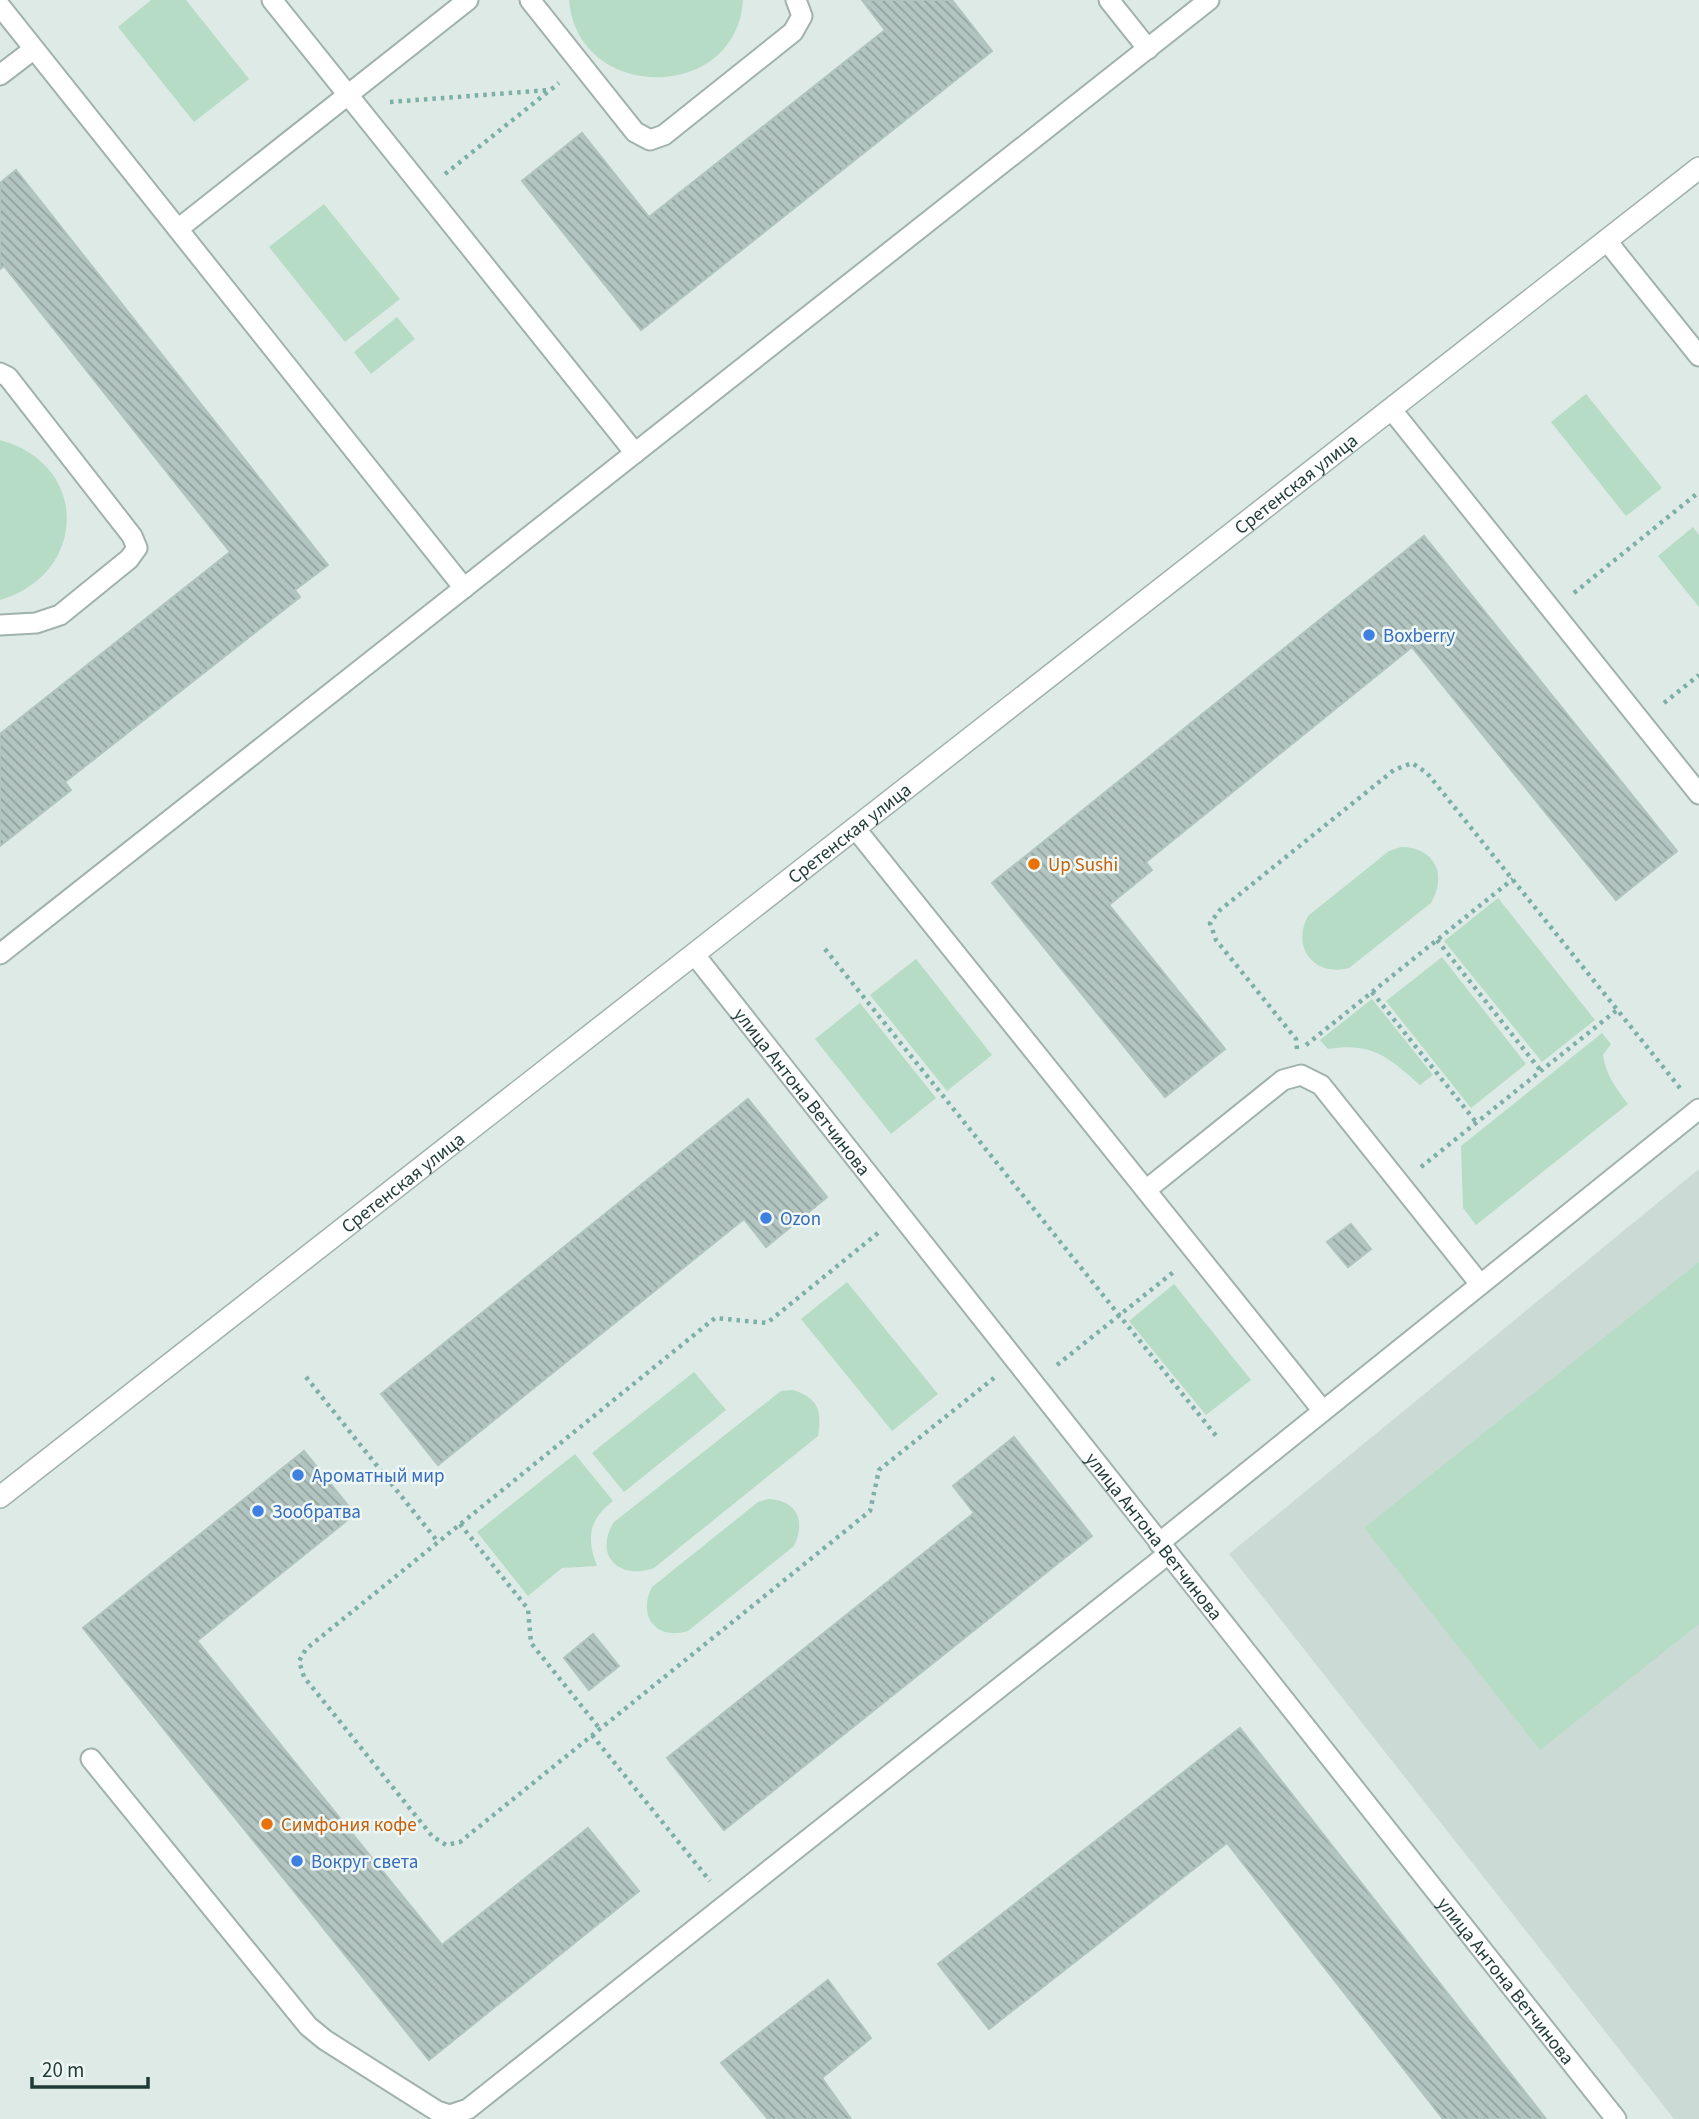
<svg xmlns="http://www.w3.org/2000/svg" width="1699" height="2119" viewBox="0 0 1699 2119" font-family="'Source Sans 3',sans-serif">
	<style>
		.built { fill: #ccdad6 }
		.park { fill: #b6dcc6 }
		.building { fill: url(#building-back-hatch); stroke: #b0c4be; stroke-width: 2 }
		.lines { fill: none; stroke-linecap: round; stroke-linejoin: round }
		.service-casing { stroke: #a1b2ae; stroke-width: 23 }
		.minor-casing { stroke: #a1b2ae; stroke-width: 24 }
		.path { stroke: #7dafa7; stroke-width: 4.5; stroke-dasharray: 3.5 5; stroke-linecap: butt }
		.service { stroke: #fff; stroke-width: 19 }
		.minor { stroke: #fff; stroke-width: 21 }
		.shop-dot { fill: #3f7fe0; stroke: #eef7f4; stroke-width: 2.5 }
		.food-dot { fill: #e8710a; stroke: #eef7f4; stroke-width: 2.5 }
		.labels { text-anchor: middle; stroke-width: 5; stroke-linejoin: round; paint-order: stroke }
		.street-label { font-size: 19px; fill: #1f3a37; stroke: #eef7f4 }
		.shop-label { font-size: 19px; fill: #366cbe; stroke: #eef7f4; text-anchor: start }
		.food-label { font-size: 19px; fill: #c56008; stroke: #eef7f4; text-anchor: start }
	</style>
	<defs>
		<pattern id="building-back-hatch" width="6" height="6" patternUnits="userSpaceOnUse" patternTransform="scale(1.75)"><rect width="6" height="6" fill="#b3c5c0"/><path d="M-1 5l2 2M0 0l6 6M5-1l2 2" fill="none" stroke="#91a19d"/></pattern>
	</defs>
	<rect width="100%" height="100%" fill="#deeae6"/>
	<!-- built -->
	<polygon class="built" points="1699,1169 1699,2119 1674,2119 1229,1554"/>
	<!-- park -->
	<g class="park">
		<polygon points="151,0 186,0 249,79 194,122 118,27"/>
		<path d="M569,0H743C737,103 577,103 569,0Z"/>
		<polygon points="324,204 400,299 345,342 269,247"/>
		<polygon points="397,317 415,339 371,374 354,352"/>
		<polygon points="1586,394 1662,488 1626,516 1551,422"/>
		<path d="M0,440C90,464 88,574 0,600Z"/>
		<polygon points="1693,527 1699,535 1699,607 1658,556"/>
		<path d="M1401,847C1434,847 1448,874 1431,903L1349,968C1314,977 1291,948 1308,916L1389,851Z"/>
		<polygon points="1498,898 1595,1020 1542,1062 1444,941"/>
		<polygon points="1442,957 1526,1064 1471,1108 1386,1001"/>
		<polygon points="916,959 992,1055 947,1091 870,995"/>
		<path d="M1372,999L1433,1075L1420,1085C1388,1057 1372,1042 1328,1049L1320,1040Z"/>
		<polygon points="860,1003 936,1098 891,1134 815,1039"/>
		<path d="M1602,1033L1611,1044L1603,1055C1606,1076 1616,1088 1628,1104L1476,1225L1463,1208L1461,1146Z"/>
		<polygon points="1699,1262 1699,1624 1540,1750 1364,1528"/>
		<polygon points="847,1282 938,1394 892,1431 801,1319"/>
		<polygon points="1174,1284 1251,1380 1206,1415 1129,1321"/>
		<polygon points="694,1372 726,1410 624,1492 592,1453"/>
		<path d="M793,1390C818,1398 822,1410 818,1436L654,1568C619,1581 593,1555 614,1522L781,1391Z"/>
		<path d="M575,1454L613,1501C589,1520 586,1537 597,1566L562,1568L528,1596L477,1532Z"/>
		<path d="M768,1499C797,1500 806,1521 794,1546L688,1631C656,1641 637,1616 652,1587L758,1502Z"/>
	</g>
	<!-- building -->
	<g class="building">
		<polygon points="952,0 992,51 641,330 522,181 582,133 649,217 885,30 862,0"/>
		<polygon points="16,170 328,565 295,590 300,597 65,782 71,790 0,846 0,734 230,552 4,266 0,269 0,183"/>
		<polygon points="1424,536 1677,851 1616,900 1412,647 1146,862 1152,870 1109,905 1225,1049 1165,1097 992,883"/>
		<polygon points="748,1099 827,1197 766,1247 744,1219 438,1465 381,1394"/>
		<polygon points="1351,1224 1371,1249 1348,1267 1327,1242"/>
		<polygon points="1014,1437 1092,1536 724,1830 667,1758 974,1513 953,1486"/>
		<polygon points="304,1451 355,1514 197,1641 442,1945 588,1828 639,1891 429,2060 83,1628"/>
		<polygon points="593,1634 619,1666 589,1690 564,1658"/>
		<polygon points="1240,1728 1546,2119 1443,2119 1227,1843 989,2029 938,1964"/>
		<polygon points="828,1980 871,2038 822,2078 851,2119 768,2119 721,2063"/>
	</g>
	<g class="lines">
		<!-- service casing -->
		<g class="service-casing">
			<g id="service">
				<polyline points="272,0 635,453"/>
				<polyline points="530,0 635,132 650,140 664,135 793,32 802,16 796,0"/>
				<polyline points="1109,0 1148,49"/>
				<polyline points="0,6 464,588"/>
				<polyline points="0,75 34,49"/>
				<polyline points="178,229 468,0"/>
				<polyline points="1606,240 1699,356"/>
				<polyline points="0,373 8,377 132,536 137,548 129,559 60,615 36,623 0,625"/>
				<polyline points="1391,409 1699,794"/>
				<polyline points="855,828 1323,1411"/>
				<polyline points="0,954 1209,0"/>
				<path id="s1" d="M694,954L1616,2119"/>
				<polyline points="1146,1190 1283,1080 1301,1075 1321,1085 1480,1284"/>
				<polyline points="1159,1543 1699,1109"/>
				<polyline points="91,1759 308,2026 325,2040 437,2111 450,2115 468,2109 1168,1554"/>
			</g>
		</g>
		<!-- minor casing -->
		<g class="minor-casing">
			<g id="minor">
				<path id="s2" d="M0,1497L1699,168"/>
			</g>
		</g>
		<!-- path -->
		<g class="path">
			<polyline points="390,102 549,90"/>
			<polyline points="445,174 559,83"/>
			<polyline points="1574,593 1699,492"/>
			<polyline points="1664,703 1699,675"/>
			<polyline points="1437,940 1541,1071"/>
			<polyline points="825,949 1217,1437"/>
			<polyline points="1372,992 1476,1122"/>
			<polyline points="1306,1045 1513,879"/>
			<polyline points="1297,1049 1296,1039 1216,940 1210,923 1220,910 1394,770 1412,763 1427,773 1680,1088"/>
			<polyline points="1421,1167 1617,1010"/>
			<polyline points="878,1233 767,1323 715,1318 306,1649 299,1661 304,1677 432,1836 446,1845 460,1842 870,1511 879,1470 994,1378"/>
			<polyline points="1057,1365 1176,1270"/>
			<polyline points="306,1377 438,1542"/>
			<polyline points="460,1524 528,1609 531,1643 600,1729"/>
			<polyline points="592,1735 710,1881"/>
		</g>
		<!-- service -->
		<use href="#service" class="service"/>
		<!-- minor -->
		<use href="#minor" class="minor"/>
	</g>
	<!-- markers -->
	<g class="shop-dot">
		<circle cx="1369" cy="635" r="7"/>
		<circle cx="766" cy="1218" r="7"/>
		<circle cx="298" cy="1475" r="7"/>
		<circle cx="258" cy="1511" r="7"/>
		<circle cx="297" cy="1861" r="7"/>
	</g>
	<g class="food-dot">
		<circle cx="1034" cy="864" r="7"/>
		<circle cx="267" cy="1824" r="7"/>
	</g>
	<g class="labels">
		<!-- street labels -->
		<g class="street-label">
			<text dy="7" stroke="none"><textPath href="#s2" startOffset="1645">Сретенская улица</textPath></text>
			<text dy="7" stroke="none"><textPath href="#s2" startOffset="1078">Сретенская улица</textPath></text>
			<text dy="7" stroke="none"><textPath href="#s1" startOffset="175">улица Антона Ветчинова</textPath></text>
			<text dy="7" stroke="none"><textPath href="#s2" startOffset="511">Сретенская улица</textPath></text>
			<text dy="7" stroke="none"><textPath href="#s1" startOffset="742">улица Антона Ветчинова</textPath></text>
			<text dy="7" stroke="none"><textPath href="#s1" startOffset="1309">улица Антона Ветчинова</textPath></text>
		</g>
		<!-- shop labels -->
		<g class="shop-label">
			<text x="1383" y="642">Boxberry</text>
			<text x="780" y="1225">Ozon</text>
			<text x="312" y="1482">Ароматный мир</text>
			<text x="272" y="1518">Зообратва</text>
			<text x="311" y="1868">Вокруг света</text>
		</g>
		<!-- food labels -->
		<g class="food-label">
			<text x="1048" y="871">Up Sushi</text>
			<text x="281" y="1831">Симфония кофе</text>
		</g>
	</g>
	<!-- scale -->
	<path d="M32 2077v10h116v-10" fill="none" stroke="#1f3a37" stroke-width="3.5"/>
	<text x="42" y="2077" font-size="21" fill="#1f3a37" stroke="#eef7f4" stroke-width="5" paint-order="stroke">20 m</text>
</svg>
